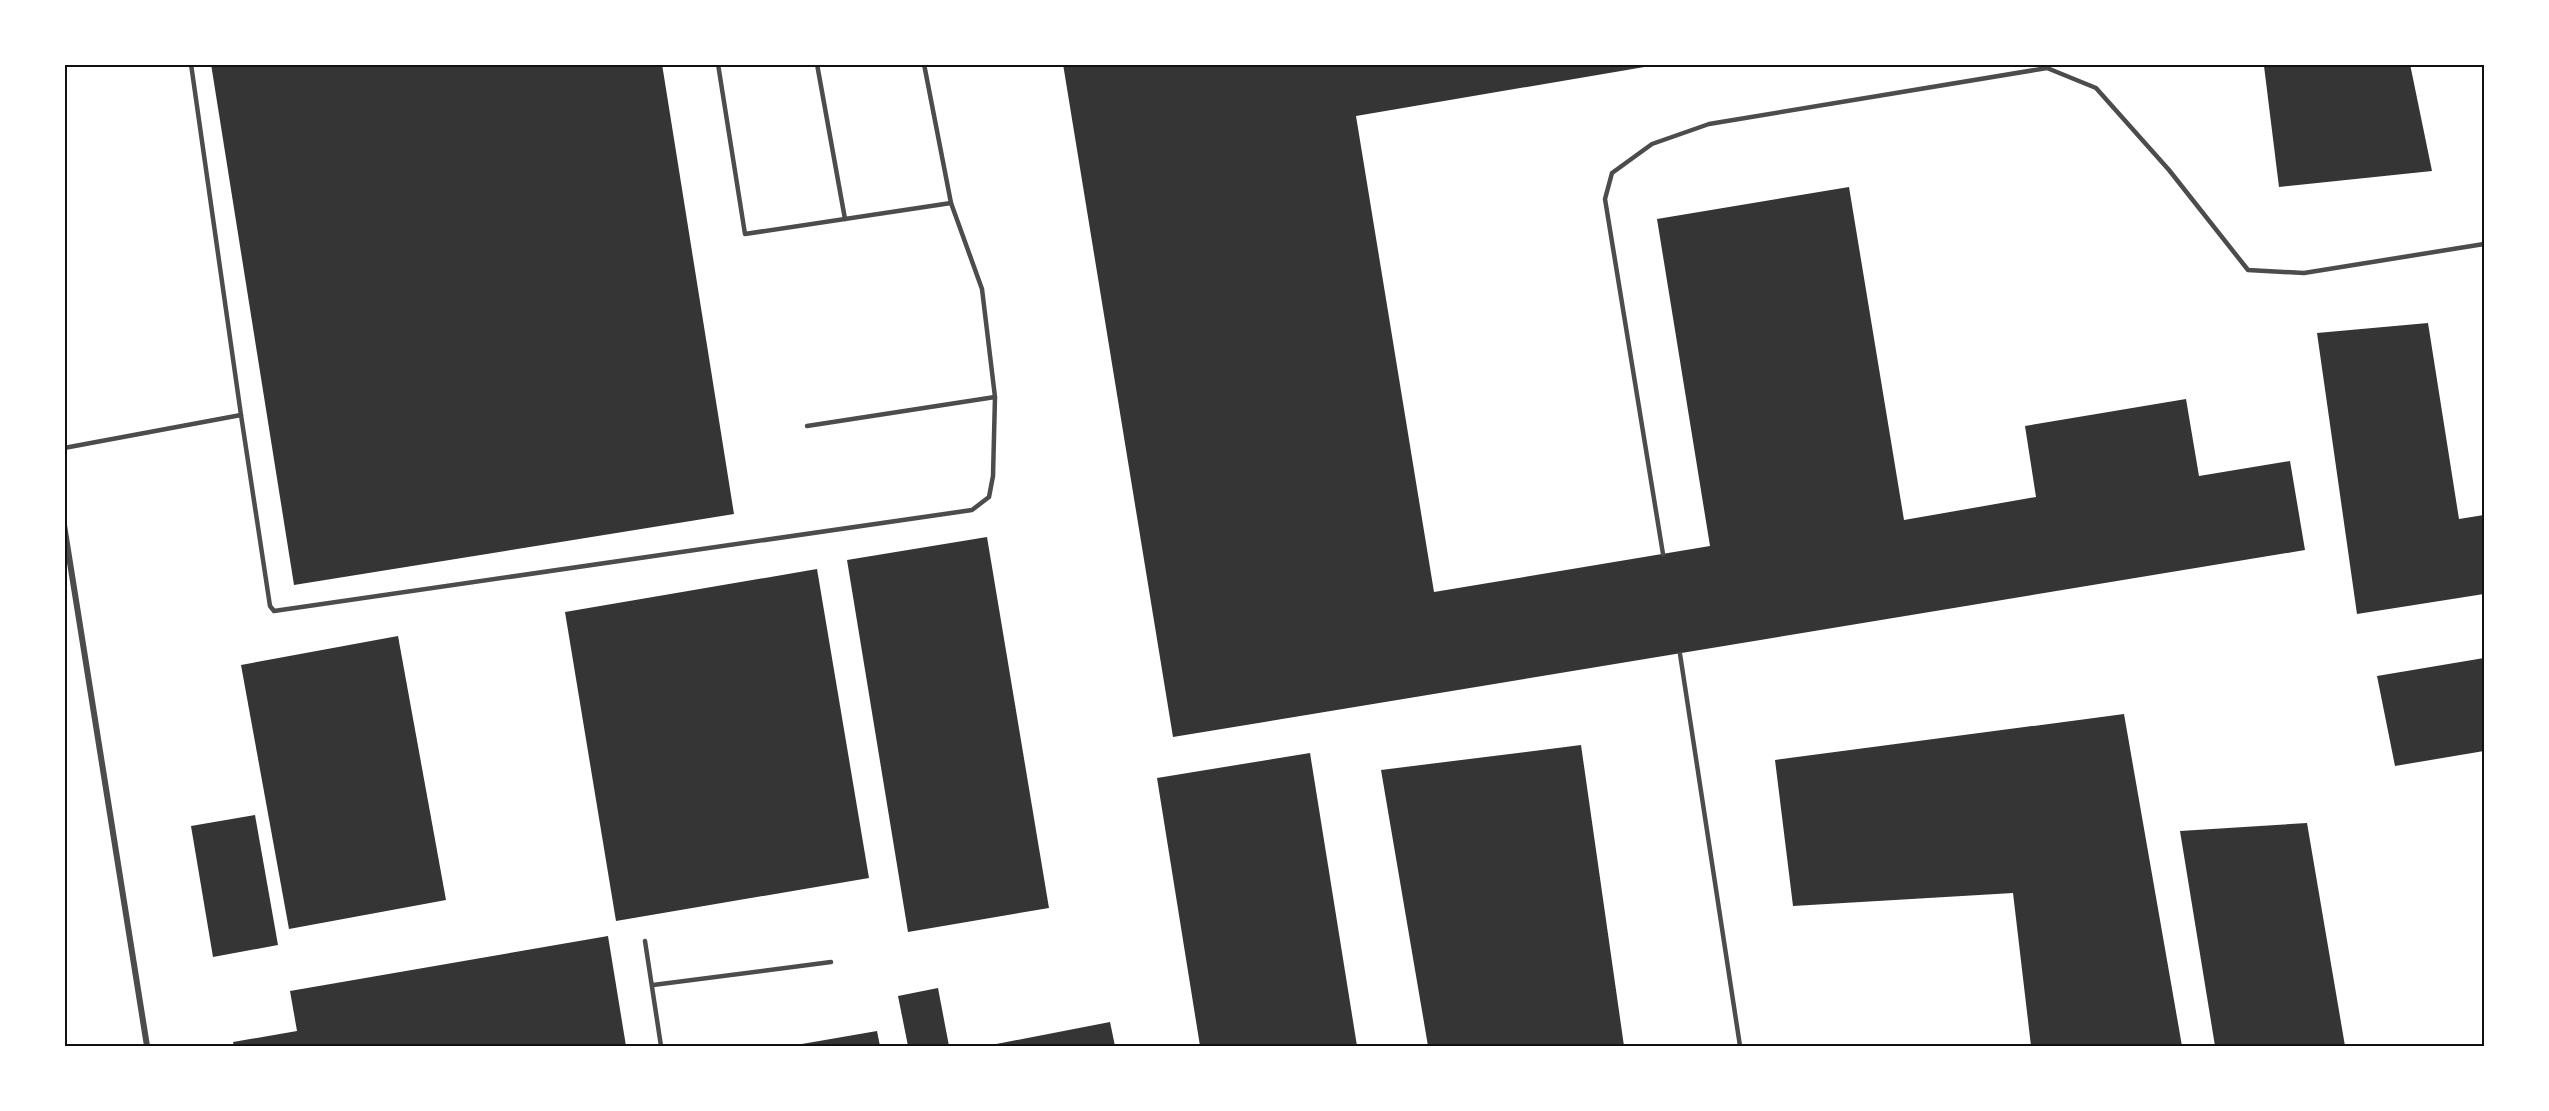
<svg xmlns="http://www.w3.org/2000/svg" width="2549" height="1111" viewBox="0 0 2549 1111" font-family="Signika,sans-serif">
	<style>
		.building { fill: #353535 }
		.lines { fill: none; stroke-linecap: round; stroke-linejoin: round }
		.service { stroke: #4c4c4c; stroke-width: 4.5 }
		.minor { stroke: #4c4c4c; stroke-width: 6 }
		.neatline { fill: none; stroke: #111; stroke-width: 2 }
	</style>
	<rect width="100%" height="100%" fill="#fff"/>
	<!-- building -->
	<g class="building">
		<polygon points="211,64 662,64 734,514 294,585"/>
		<polygon points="1063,64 1662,64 1356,116 1434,592 1710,546 1657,219 1849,187 1904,520 2036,497 2025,426 2186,399 2199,476 2290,461 2305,550 1173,737"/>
		<polygon points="2275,64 2410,64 2432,171 2279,187 2264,66"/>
		<polygon points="2428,323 2459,519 2484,515 2484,594 2357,614 2317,333"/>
		<polygon points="987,537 1049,908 908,932 847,560"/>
		<polygon points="817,569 869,878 616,921 565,612"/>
		<polygon points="398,636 446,900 289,929 241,665"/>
		<polygon points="2484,658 2484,751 2395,766 2377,676"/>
		<polygon points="2124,714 2182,1046 2031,1046 2013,893 1793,906 1775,760"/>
		<polygon points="1581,745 1624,1046 1428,1046 1381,770"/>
		<polygon points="1310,753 1357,1046 1200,1046 1157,778"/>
		<polygon points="255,815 278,945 213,957 191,826"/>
		<polygon points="2307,823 2345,1046 2215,1046 2180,831"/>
		<polygon points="608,936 626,1046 234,1046 233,1042 297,1031 290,991"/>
		<polygon points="938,988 949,1046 908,1046 898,996"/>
		<polygon points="1110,1022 1115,1046 991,1046 991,1045"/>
		<polygon points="877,1031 880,1046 796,1046 796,1045"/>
	</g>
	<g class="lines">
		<!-- service -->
		<g class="service">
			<polyline points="191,64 241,415"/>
			<polyline points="718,64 745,234 951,203"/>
			<polyline points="817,64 845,219"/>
			<polyline points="807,426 995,397"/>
			<polyline points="64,448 241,415 270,606 274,611 972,510 989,497 993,476 995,397 982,289 951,203 924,64"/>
			<polyline points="1663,554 1605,199 1612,173 1652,144 1709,124 2047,68 2096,88 2169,170 2248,270 2304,273 2484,244"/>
			<polyline points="1680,654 1740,1046"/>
			<polyline points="645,941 661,1046"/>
			<polyline points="653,985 831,962"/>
		</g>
		<!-- minor -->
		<polyline class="minor" points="64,525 147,1046"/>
	</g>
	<!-- border -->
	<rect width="2549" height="1111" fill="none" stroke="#ffffff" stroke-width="132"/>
	<rect x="66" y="66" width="2417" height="979" class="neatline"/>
</svg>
